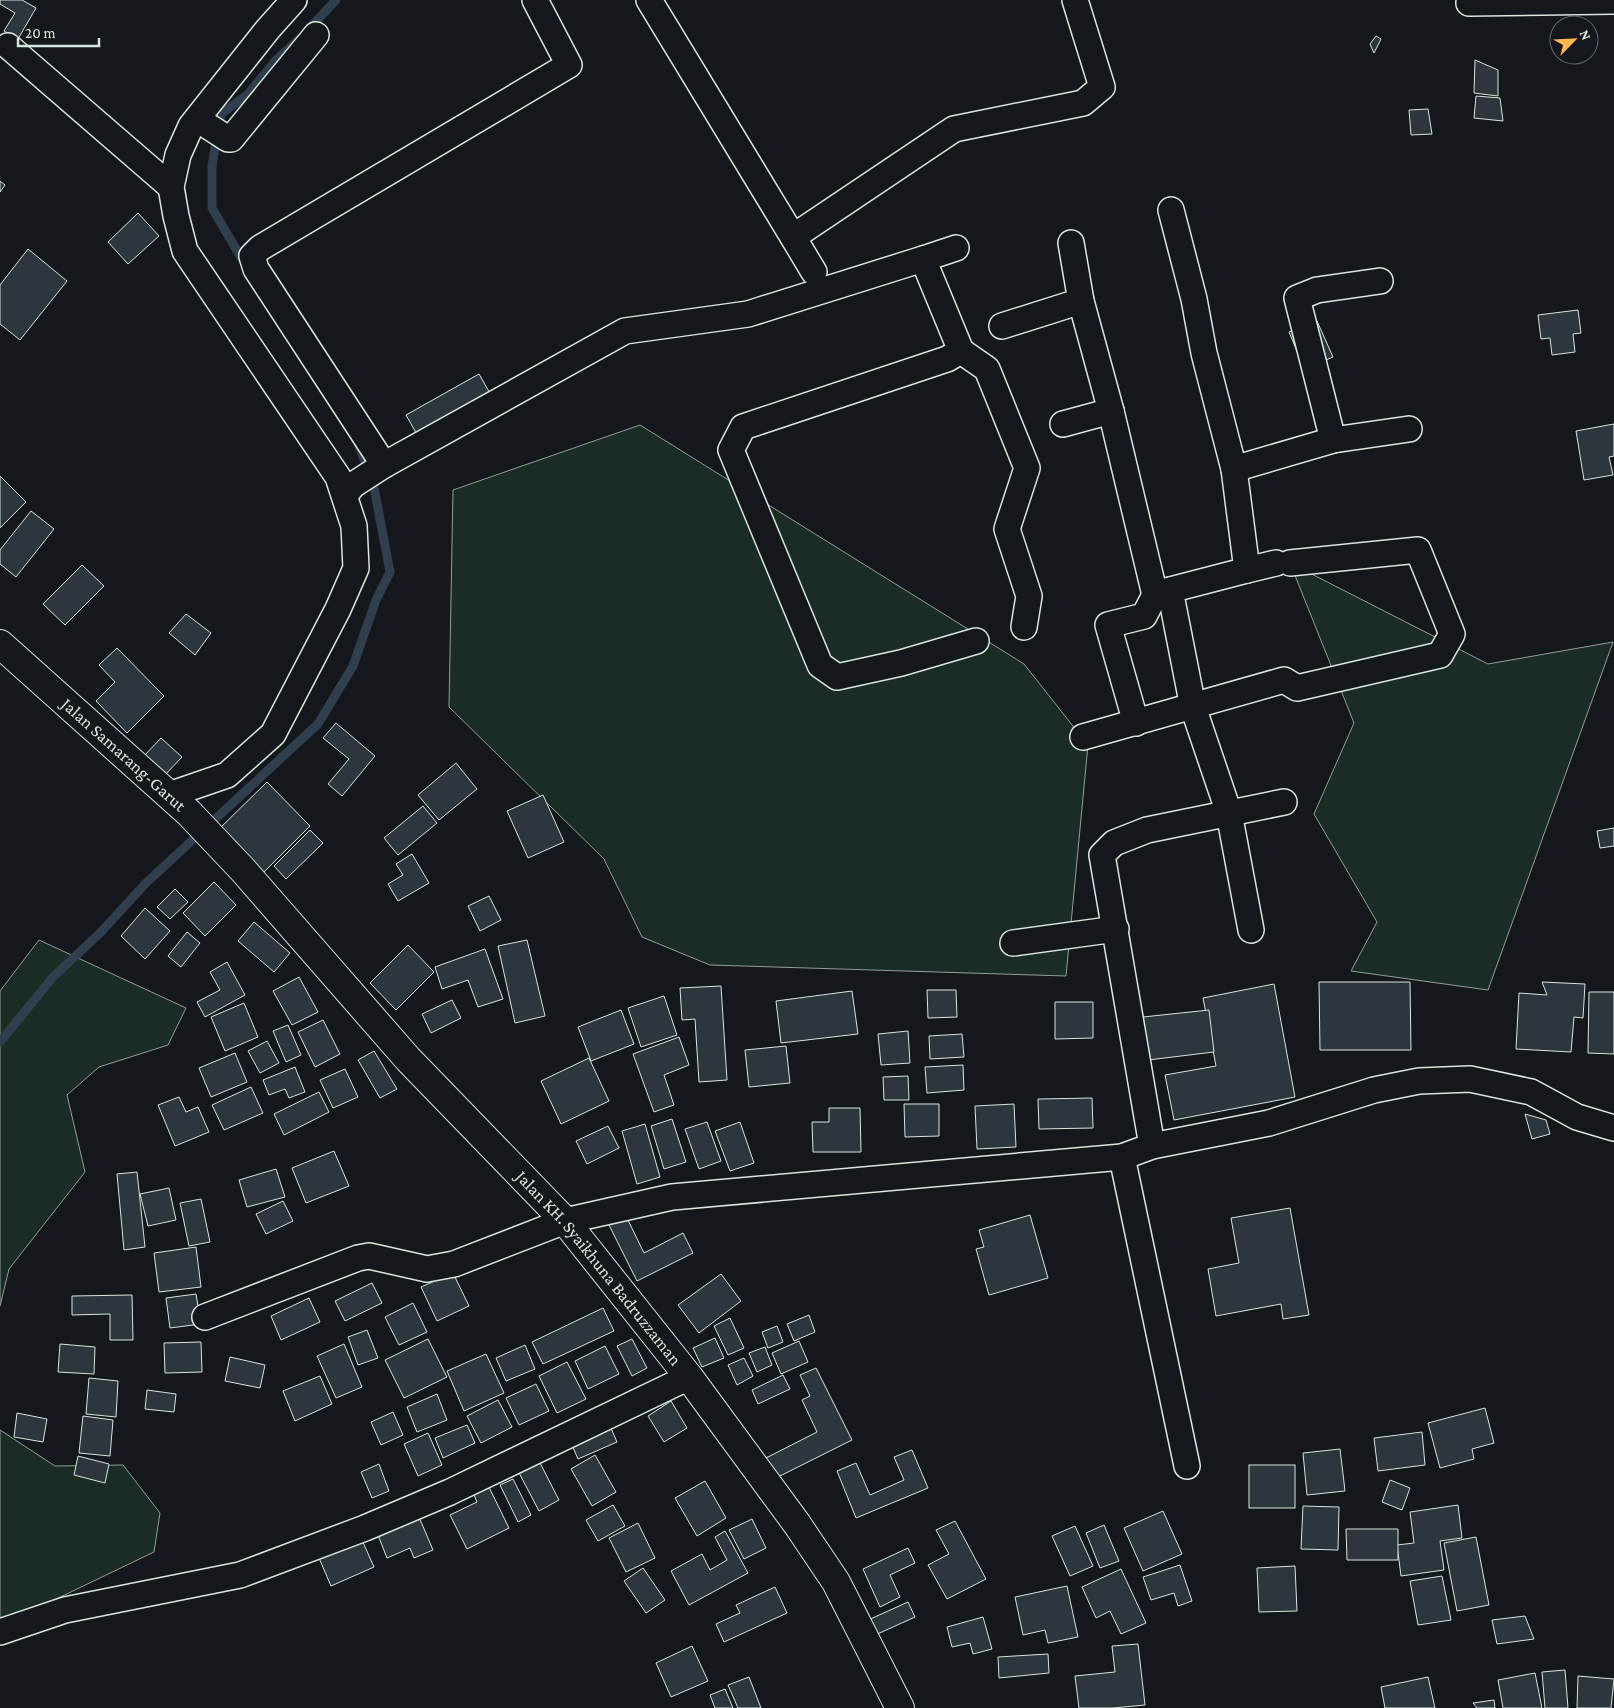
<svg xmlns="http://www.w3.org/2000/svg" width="1614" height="1708" viewBox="0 0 1614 1708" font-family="'Crimson Pro',serif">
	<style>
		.green { fill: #1a2d24; stroke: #939e99 }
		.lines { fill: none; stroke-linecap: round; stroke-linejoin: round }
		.stream { stroke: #2f3f4d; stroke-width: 9 }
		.building { fill: #2c363c; stroke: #d8e6dc }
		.street-casing { stroke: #d8e6dc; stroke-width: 28 }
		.secondary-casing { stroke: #d8e6dc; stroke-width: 30 }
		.street { stroke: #14181c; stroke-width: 25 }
		.secondary { stroke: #14181c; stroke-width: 28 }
		.labels { text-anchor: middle; stroke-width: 4; stroke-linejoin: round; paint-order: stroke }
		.street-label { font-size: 18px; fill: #d8e6dc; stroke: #14181c }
	</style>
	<rect width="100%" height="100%" fill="#14181c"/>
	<!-- green -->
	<g class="green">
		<polygon points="640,425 1024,664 1088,745 1066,976 710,965 642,937 604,859 449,707 453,490"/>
		<polygon points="1290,563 1488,664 1613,642 1488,990 1351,971 1377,922 1314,814 1354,723"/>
		<polygon points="39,940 186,1008 168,1045 99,1067 67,1095 85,1172 9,1269 0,1306 0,991"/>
		<polygon points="0,1430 55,1466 123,1465 160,1513 154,1552 0,1626"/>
	</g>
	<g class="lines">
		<!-- stream -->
		<g class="stream">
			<polyline points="307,31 336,0"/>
			<polyline points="246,266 212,208 212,166 221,114 248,94 276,60 298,40"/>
			<polyline points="0,1042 53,977 100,933 146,883 318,724 353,666 376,600 390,572 373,482 359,446"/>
		</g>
	</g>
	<!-- building -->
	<g class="building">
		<polygon points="0,0 22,0 36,8 18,39 4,31 15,13 0,4"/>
		<polygon points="1376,36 1381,39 1374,53 1370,44"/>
		<polygon points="1475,60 1498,70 1498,96 1474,93"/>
		<polygon points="1476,96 1500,98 1503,121 1474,118"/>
		<polygon points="1428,109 1432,134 1411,135 1409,110"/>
		<polygon points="0,181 5,185 0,192"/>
		<polygon points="138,213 159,236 128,264 108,242"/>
		<polygon points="28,249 67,281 20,340 0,324 0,285"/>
		<polygon points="1578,310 1581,333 1573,334 1575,352 1552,355 1550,338 1541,339 1538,315"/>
		<polygon points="1317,321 1333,357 1314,365 1306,373 1289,332"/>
		<polygon points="479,374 500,411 427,452 406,415"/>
		<polygon points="1614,424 1614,456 1609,457 1613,475 1584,480 1576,431"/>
		<polygon points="0,476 26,502 0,528"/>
		<polygon points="31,511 54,529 16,577 0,564 0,550"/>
		<polygon points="82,565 104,586 65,625 43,604"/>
		<polygon points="186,614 211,633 195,655 169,633"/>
		<polygon points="117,648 164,696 127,733 96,701 115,682 99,665"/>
		<polygon points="336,723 375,756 342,796 328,784 349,759 323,738"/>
		<polygon points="161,738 182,757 163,777 143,757"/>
		<polygon points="456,763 477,789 439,820 418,795"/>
		<polygon points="267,782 310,826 261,875 218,830"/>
		<polygon points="543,795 564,842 528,858 507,811"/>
		<polygon points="423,806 437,823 398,855 384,838"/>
		<polygon points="1614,828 1614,846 1600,848 1597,831"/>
		<polygon points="310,830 323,843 286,879 274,866"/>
		<polygon points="412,854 429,883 398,901 388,884 403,875 396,864"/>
		<polygon points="214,882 236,905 205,936 183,913"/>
		<polygon points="175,889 188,902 170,919 157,907"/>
		<polygon points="489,896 501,920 480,931 468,906"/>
		<polygon points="145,908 170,931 145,959 121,936"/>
		<polygon points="254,922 290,953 274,972 238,941"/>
		<polygon points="187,932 200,943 181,967 168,956"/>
		<polygon points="527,940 545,1016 515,1023 498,946"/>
		<polygon points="408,945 434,972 396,1010 370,983"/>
		<polygon points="485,949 503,999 478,1007 468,980 442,989 435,967"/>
		<polygon points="227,962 245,995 205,1017 197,1002 220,990 210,972"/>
		<polygon points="299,977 318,1012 292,1025 273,991"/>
		<polygon points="1319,982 1410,982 1411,1050 1320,1050"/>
		<polygon points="1542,982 1585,984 1583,1018 1574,1017 1571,1052 1516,1049 1519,993 1547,995"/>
		<polygon points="1274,984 1295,1097 1174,1120 1165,1075 1216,1066 1203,998"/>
		<polygon points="721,986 727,1080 699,1082 695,1019 682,1020 680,988"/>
		<polygon points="927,990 956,990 957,1017 928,1018"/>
		<polygon points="852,991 858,1034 781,1043 776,1001"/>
		<polygon points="1589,992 1614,992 1614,1054 1588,1053"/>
		<polygon points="664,996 677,1035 641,1047 628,1008"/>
		<polygon points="452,1000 461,1018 431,1033 422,1014"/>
		<polygon points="1055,1002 1093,1002 1093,1038 1055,1039"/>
		<polygon points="244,1003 258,1037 225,1051 211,1017"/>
		<polygon points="621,1010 634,1044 591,1061 578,1027"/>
		<polygon points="1209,1010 1214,1052 1148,1060 1143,1017"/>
		<polygon points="323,1020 340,1054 315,1067 298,1032"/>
		<polygon points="288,1025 301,1055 286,1062 273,1031"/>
		<polygon points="908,1031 910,1063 881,1065 878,1034"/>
		<polygon points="962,1034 964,1057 930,1059 929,1036"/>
		<polygon points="679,1037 689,1065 664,1075 674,1105 654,1112 633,1054"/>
		<polygon points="267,1041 279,1063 260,1073 248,1051"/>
		<polygon points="786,1046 790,1083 749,1087 745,1050"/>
		<polygon points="374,1051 397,1089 380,1098 358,1060"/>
		<polygon points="235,1053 247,1082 211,1097 199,1068"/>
		<polygon points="589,1058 609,1101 561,1124 541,1081"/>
		<polygon points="963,1065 964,1090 927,1093 925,1067"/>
		<polygon points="295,1067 305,1092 289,1098 285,1089 269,1095 263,1080"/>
		<polygon points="345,1069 358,1097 333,1108 320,1080"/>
		<polygon points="908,1076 909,1100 884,1100 883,1077"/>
		<polygon points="251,1087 263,1113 224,1130 212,1105"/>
		<polygon points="319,1092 329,1112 284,1135 274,1114"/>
		<polygon points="179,1097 186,1112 198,1107 209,1132 175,1146 158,1105"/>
		<polygon points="1092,1098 1093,1128 1039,1129 1038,1099"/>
		<polygon points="904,1104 939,1104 939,1136 905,1137"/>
		<polygon points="1014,1104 1016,1147 977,1149 975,1106"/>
		<polygon points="829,1108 860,1108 861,1152 813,1152 812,1122 829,1122"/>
		<polygon points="1525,1114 1546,1120 1550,1134 1532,1139"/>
		<polygon points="672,1119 686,1162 664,1169 651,1126"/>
		<polygon points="707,1122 721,1161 699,1169 685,1129"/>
		<polygon points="740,1122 754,1163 730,1171 715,1131"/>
		<polygon points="645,1124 660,1177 637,1184 622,1131"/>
		<polygon points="608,1126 619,1148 587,1164 576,1141"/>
		<polygon points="334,1151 349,1186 306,1203 292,1168"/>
		<polygon points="276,1169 285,1197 247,1207 239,1180"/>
		<polygon points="137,1172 145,1247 124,1250 117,1174"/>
		<polygon points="169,1188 176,1220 148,1226 140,1194"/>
		<polygon points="201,1199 210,1242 189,1246 180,1203"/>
		<polygon points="283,1201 293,1221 266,1234 256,1214"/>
		<polygon points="1290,1208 1309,1315 1283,1319 1281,1304 1216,1316 1208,1269 1239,1263 1231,1218"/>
		<polygon points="1030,1215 1048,1278 989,1295 976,1249 984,1247 979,1230"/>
		<polygon points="627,1218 644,1253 683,1233 693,1253 637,1281 607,1221"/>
		<polygon points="196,1247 201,1287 159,1292 154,1253"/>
		<polygon points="453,1273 469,1306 437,1321 421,1287"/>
		<polygon points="721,1274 741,1301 699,1333 678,1305"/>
		<polygon points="372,1283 382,1303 345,1321 335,1301"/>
		<polygon points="196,1294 201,1324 170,1328 166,1298"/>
		<polygon points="132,1295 133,1340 110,1340 110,1314 72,1315 72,1296"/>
		<polygon points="309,1298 320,1322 281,1340 271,1316"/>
		<polygon points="413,1303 427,1332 399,1345 385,1317"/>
		<polygon points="603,1308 614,1331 543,1364 532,1342"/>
		<polygon points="809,1315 815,1332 794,1341 787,1324"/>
		<polygon points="730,1318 744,1348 728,1355 714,1326"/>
		<polygon points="777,1326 783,1342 768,1348 762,1332"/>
		<polygon points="367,1330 378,1358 358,1365 348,1337"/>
		<polygon points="715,1338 724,1358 702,1367 693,1348"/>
		<polygon points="428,1339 447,1377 404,1398 385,1360"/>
		<polygon points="632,1339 647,1368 632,1376 617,1346"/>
		<polygon points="799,1341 808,1362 781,1374 772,1353"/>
		<polygon points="201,1342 202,1372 165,1373 164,1343"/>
		<polygon points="60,1344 95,1347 94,1374 58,1372"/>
		<polygon points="344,1344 362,1387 336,1398 317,1356"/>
		<polygon points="525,1345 535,1369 506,1381 496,1358"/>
		<polygon points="605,1346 619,1374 588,1389 575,1361"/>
		<polygon points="765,1347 772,1365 757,1372 749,1353"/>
		<polygon points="486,1354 504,1393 464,1411 447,1371"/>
		<polygon points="230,1357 265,1365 260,1388 225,1381"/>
		<polygon points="744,1358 753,1376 737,1385 728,1365"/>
		<polygon points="567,1362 586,1399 557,1413 539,1376"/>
		<polygon points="816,1368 852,1440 776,1478 766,1458 817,1432 802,1400 810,1396 800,1375"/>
		<polygon points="783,1375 790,1389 758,1404 752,1390"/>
		<polygon points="320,1376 332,1404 295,1421 283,1391"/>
		<polygon points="89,1378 118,1381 116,1417 86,1414"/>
		<polygon points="536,1384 549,1411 519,1425 506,1398"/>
		<polygon points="147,1390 176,1394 174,1412 145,1409"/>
		<polygon points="437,1394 447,1420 417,1432 407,1407"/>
		<polygon points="498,1400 512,1427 481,1443 467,1416"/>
		<polygon points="671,1401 687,1428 664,1442 648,1416"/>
		<polygon points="1485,1408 1494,1443 1472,1449 1474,1459 1440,1468 1428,1423"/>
		<polygon points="393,1412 403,1435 381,1445 371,1422"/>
		<polygon points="17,1413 47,1419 43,1442 14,1437"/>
		<polygon points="83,1416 113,1420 110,1456 79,1453"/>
		<polygon points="467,1425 475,1443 443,1458 435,1438"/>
		<polygon points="610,1426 617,1442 578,1459 571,1443"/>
		<polygon points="1422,1432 1425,1465 1378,1471 1374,1438"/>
		<polygon points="428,1433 442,1465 418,1476 404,1444"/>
		<polygon points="1340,1449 1345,1491 1307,1495 1303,1453"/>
		<polygon points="912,1450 928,1488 856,1518 837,1471 856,1463 870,1495 904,1480 894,1457"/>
		<polygon points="595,1455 616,1492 592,1506 571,1469"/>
		<polygon points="78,1456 109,1464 105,1483 74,1475"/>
		<polygon points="537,1457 559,1500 539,1511 516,1467"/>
		<polygon points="379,1464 389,1491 372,1498 361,1472"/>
		<rect x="1249" y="1465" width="46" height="43"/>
		<polygon points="513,1479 531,1515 518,1522 500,1485"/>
		<polygon points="1390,1480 1410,1488 1402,1510 1382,1502"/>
		<polygon points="486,1481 509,1528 467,1549 450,1515 477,1502 471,1488"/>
		<polygon points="705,1481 726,1518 697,1536 675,1498"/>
		<polygon points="613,1505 625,1526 598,1541 586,1520"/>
		<polygon points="1458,1505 1462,1538 1440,1541 1444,1570 1401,1576 1397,1545 1414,1543 1410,1512"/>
		<polygon points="1303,1506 1339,1507 1338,1550 1301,1549"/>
		<polygon points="1163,1511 1182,1554 1143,1571 1124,1528"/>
		<polygon points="419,1517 433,1550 414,1558 410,1548 387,1558 378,1535"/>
		<polygon points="752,1519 766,1548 744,1559 729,1530"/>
		<polygon points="955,1521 986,1579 947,1599 928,1565 949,1554 936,1530"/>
		<polygon points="638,1523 655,1558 626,1572 609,1538"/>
		<polygon points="1104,1525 1119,1561 1100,1568 1086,1533"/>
		<polygon points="1075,1526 1093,1566 1070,1576 1052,1536"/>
		<polygon points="1346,1529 1398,1529 1398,1560 1347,1560"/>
		<polygon points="725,1531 748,1573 689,1605 671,1571 702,1554 710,1570 727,1560 715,1537"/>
		<polygon points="1476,1537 1489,1605 1457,1611 1444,1543"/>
		<polygon points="362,1540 374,1567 331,1586 319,1558"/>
		<polygon points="908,1548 915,1563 890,1575 900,1597 880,1607 863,1569"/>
		<polygon points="1180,1565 1192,1601 1178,1606 1174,1593 1151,1600 1143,1577"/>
		<polygon points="1295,1566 1297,1611 1259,1612 1257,1568"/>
		<polygon points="643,1568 665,1600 646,1613 624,1581"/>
		<polygon points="1121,1569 1146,1623 1121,1634 1110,1611 1096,1618 1082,1587"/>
		<polygon points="1442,1576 1451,1620 1418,1625 1410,1581"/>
		<polygon points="1067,1586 1078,1637 1048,1643 1045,1630 1023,1635 1015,1597"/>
		<polygon points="775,1587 787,1613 724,1642 716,1624 740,1613 736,1605"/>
		<polygon points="908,1602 915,1617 873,1636 866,1621"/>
		<polygon points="1525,1616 1534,1639 1497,1644 1492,1620"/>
		<polygon points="983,1617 992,1649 973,1654 970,1643 952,1647 947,1627"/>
		<polygon points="1138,1644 1145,1705 1113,1708 1079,1708 1075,1676 1115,1672 1112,1646"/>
		<polygon points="692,1646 708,1681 671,1697 656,1663"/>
		<polygon points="1048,1654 1049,1673 999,1678 998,1657"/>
		<polygon points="1565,1670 1568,1708 1545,1708 1542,1672"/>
		<polygon points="1535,1673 1542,1708 1503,1708 1498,1680"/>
		<polygon points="1578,1676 1614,1679 1611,1708 1577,1708"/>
		<polygon points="749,1677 761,1708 738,1708 728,1685"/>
		<polygon points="1428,1677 1435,1708 1385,1708 1381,1687"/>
		<polygon points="725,1689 733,1708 715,1708 710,1695"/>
		<polygon points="1494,1700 1495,1708 1477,1708 1473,1703"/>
	</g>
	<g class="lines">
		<!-- street casing -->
		<g class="street-casing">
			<g id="street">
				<polyline points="649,0 793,237 954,129 1083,103 1102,87 1075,0"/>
				<polyline points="1469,3 1614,1"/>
				<polyline points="8,46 171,187"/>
				<polyline points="197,119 228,139 231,139 316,35"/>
				<polyline points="1171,210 1194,299 1204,353 1234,469 1247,570 1170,590 1193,707 1229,813 1251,930"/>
				<polyline points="793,237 814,272"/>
				<polyline points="1071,243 1081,301 1111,411 1155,595"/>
				<polyline points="923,259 956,248"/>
				<polyline points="1002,326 1081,301"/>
				<polyline points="961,351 947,359 743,427 731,450 820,665 837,677 901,663 976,641"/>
				<polyline points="1063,424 1111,411"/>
				<polyline points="1333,440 1297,298 1317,290 1380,281"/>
				<polyline points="384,465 256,269 252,256 260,248 569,65 535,0"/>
				<polyline points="1234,469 1333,440 1409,429"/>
				<polyline points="345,495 353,485 384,465 625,331 748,314 923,259 961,351 987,369 1027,468 1007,529 1029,596 1024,627"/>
				<polyline points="1247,570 1276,563"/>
				<polyline points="1136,723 1108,625 1144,616 1155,595 1170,590"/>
				<polyline points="1083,737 1284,680 1297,688 1440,655 1452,634 1418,550 1290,563"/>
				<polyline points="169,795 227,775 273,734 338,609 356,568 354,526 338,477 185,251 176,216 171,187 178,155 191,126 268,29 294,0"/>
				<polyline points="1013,943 1116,929"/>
				<polyline points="1152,1146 1102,855 1114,843 1147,830 1284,802"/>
				<polyline points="1122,1157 1187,1466"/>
				<polyline points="205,1317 358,1258 369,1256 427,1269 454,1264 565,1221 672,1197 1122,1157 1152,1146 1269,1123 1374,1090 1419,1081 1470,1079 1531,1092 1577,1117 1614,1128"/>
				<polyline points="0,1632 65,1610 240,1575 365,1528 450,1492 689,1377"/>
			</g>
		</g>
		<!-- secondary casing -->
		<g class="secondary-casing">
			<g id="secondary">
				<path id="s1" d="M0,644L189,813L243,870L408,1059L565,1221L689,1377L797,1524L836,1582L900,1708"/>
			</g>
		</g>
		<!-- street -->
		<use href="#street" class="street"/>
		<!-- secondary -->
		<use href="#secondary" class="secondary"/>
	</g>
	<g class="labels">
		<!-- street labels -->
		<g class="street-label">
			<text dy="6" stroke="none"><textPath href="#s1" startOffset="166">Jalan Samarang-Garut</textPath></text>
			<text dy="6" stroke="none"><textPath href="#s1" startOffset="866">Jalan KH. Syaikhuna Badruzzaman</textPath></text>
		</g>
	</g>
	<!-- north arrow -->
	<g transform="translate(1574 40) rotate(66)"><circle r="24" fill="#14181c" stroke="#626a69"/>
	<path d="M0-4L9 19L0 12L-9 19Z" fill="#ffb74d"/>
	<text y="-8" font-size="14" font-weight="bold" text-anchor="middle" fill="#d8e6dc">N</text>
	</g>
	<!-- scale -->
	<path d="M18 38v8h81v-8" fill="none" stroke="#d8e6dc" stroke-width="2.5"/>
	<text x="25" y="38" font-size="15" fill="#d8e6dc" stroke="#14181c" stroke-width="4" paint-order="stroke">20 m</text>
</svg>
